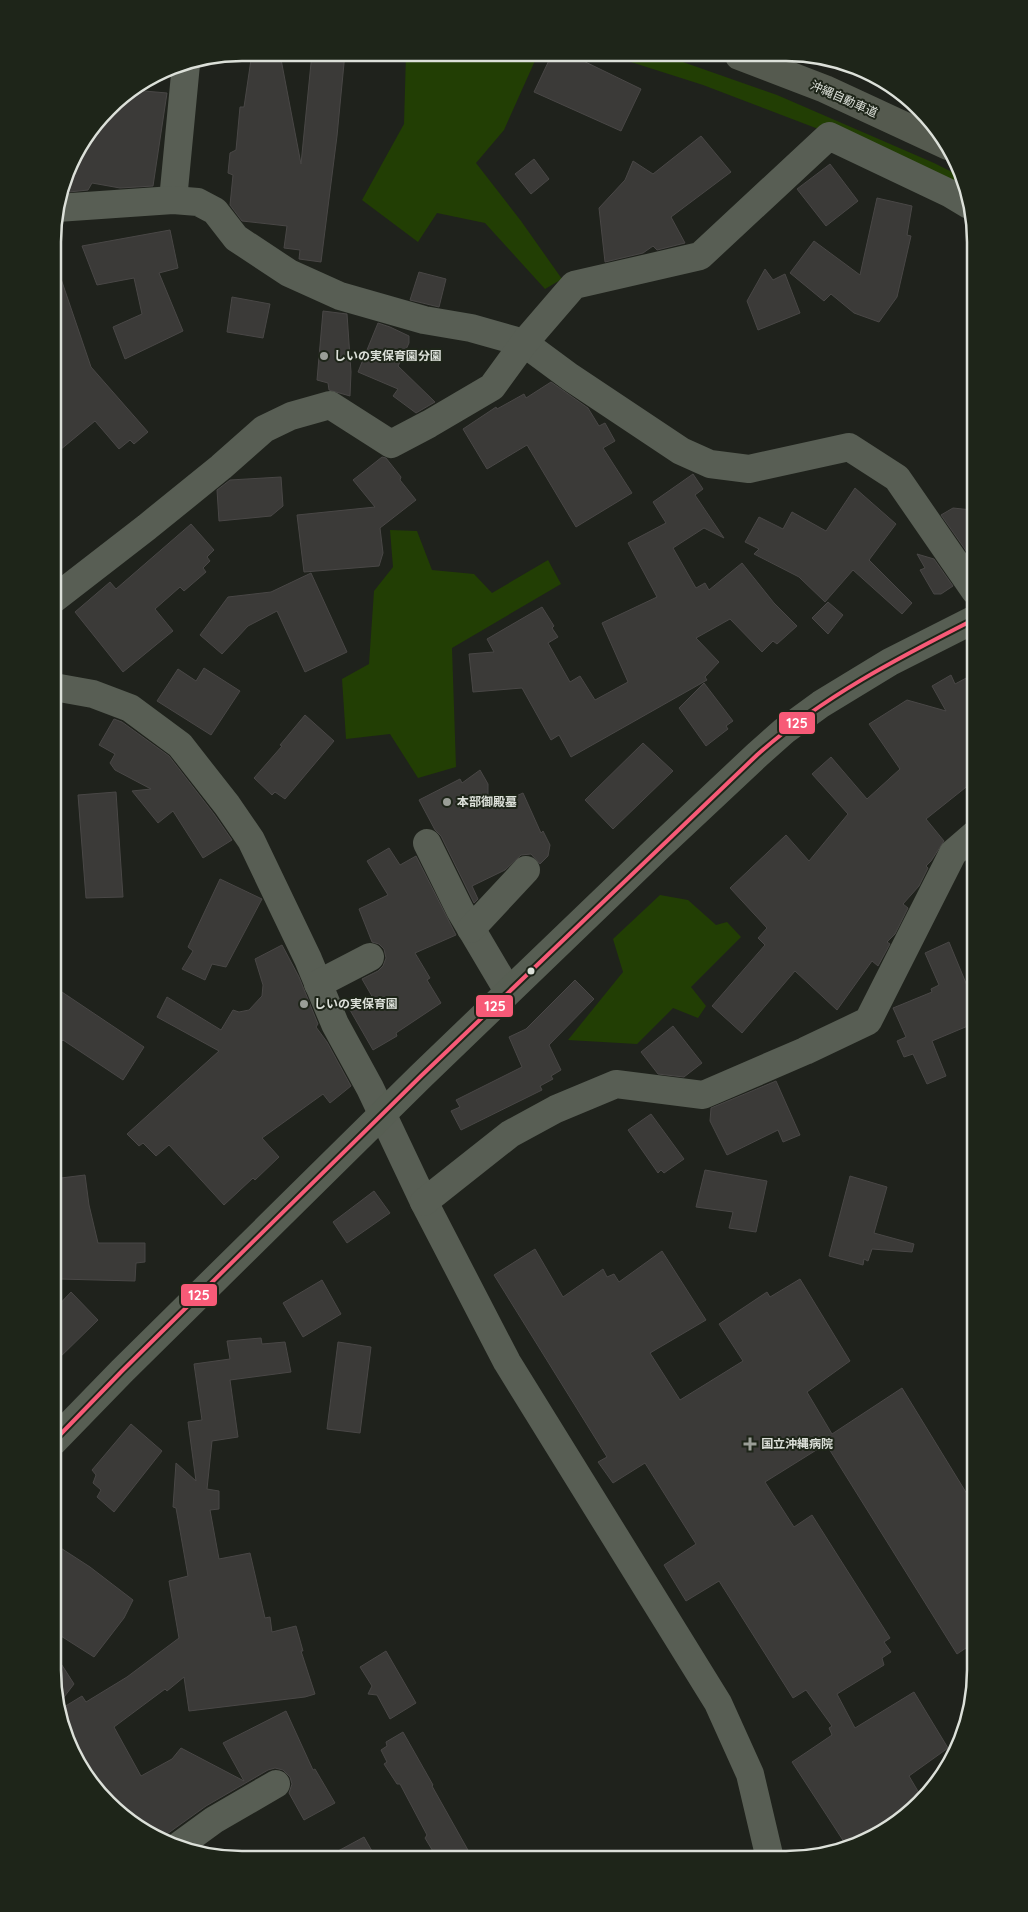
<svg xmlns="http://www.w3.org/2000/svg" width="1028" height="1912" viewBox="0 0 1028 1912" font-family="Quicksand,'Noto Sans JP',sans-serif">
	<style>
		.green { fill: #223e04 }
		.building { fill: #3b3a38; stroke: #494746 }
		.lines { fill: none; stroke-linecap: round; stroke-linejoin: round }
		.minor { stroke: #585e54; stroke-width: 28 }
		.major { stroke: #575e53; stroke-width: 28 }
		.highway { stroke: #555a4f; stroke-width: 28 }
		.bus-1-casing { stroke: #1e2519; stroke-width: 8 }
		.bus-1 { stroke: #f75a77; stroke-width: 4 }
		.poi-dot { fill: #9a9e97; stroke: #1e2519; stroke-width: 2 }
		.bus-dot { fill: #dce0d9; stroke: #1e2519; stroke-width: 2 }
		.labels { text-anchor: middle; stroke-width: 4; stroke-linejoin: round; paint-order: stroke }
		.street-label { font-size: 12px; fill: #dce0d9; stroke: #1e2519 }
		.poi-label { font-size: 12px; font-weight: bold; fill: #dce0d9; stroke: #1e2519; text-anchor: start }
		.rim { fill: none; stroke: #dce0d9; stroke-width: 2.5 }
		.line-badge { stroke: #1e2519; stroke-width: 2 }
		.badge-label { font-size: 14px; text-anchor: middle; font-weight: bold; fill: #fff }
	</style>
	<rect width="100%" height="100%" fill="#1f221c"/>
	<!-- green -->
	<g class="green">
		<polygon points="406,54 538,54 504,130 476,163 521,221 562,279 545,289 485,223 437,213 418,242 362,200 404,124"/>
		<polygon points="609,55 663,55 777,95 934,163 964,178 968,195 855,143 703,85"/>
		<polygon points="390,530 417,531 432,570 474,574 492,593 548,560 561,584 452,648 456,767 418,778 390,734 346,739 342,679 369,664 374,591 393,567"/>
		<polygon points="660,895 688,900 716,925 727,922 741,937 691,987 706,1006 698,1018 673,1008 637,1044 568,1040 623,972 613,939"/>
	</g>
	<!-- building -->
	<g class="building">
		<polygon points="252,53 280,54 301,164 312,53 345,53 337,136 321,262 299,259 300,250 284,248 287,226 242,221 230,205 233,175 228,173 230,153 236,150 240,107 244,107"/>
		<polygon points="552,54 571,55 641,89 621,131 534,92"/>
		<polygon points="133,90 167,93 153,186 120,188 92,183 88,190 69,192 63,189 72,158 117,100"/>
		<polygon points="701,136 731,172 671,217 685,243 657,250 653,246 643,253 605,262 599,208 625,180 633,161 653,174"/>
		<polygon points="534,159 549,179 531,194 515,174"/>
		<polygon points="830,164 858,201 826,226 797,189"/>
		<polygon points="877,198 912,206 907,235 911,236 897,297 879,322 854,313 831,294 824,301 790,273 814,241 860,275"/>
		<polygon points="170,230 178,268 159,273 183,331 125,359 113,327 142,314 134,278 97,285 82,246"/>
		<polygon points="54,267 57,267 91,367 148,432 134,444 130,440 119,449 95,421 54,455"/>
		<polygon points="765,269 773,280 785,274 800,313 758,330 747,301"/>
		<polygon points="419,272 446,279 439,307 410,300"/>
		<polygon points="232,297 270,304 263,338 227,332"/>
		<polygon points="323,311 347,314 351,372 350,396 329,390 328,383 317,380"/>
		<polygon points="378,323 390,327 409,336 409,343 398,366 435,402 416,413 393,396 398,389 358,372"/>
		<polygon points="551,382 588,408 599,426 605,423 615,441 603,448 632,493 576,527 527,445 487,469 463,429 496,407 497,409 524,394 526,398"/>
		<polygon points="382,457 386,458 401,477 400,480 416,500 380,528 383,553 379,566 304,572 297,515 375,507 353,480"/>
		<polygon points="693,474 703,489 695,495 724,538 704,528 673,548 696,588 705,583 709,590 742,563 774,603 797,626 777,644 773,641 762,652 730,619 696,638 719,662 705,677 707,680 571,757 559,735 551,740 522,688 473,692 469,654 494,652 487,639 542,607 554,626 552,628 558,637 548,643 570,682 580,676 595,700 628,682 602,623 657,597 628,543 666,523 653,502"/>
		<polygon points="281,477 283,506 271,516 219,521 217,490 230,480"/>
		<polygon points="855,488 896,524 869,560 912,603 902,614 853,570 825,602 799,577 754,554 759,549 745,542 759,517 783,529 792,512 826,531"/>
		<polygon points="953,508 972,510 975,516 975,561 974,562 941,515"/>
		<polygon points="191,524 214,550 207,557 210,561 203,568 206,572 184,591 180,587 155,609 173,631 123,672 75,612 110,582 116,589"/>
		<polygon points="917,554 934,559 953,586 941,594 934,594 920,570 925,568"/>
		<polygon points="311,573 347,652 305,672 277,611 248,626 222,654 200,635 228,597 271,592"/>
		<polygon points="828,602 843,615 828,634 812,618"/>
		<polygon points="204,668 240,691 211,735 157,701 178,669 196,681"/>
		<polygon points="951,675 955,684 970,676 975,686 975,780 926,819 944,841 931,861 926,866 928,868 919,886 903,904 908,908 895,934 887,942 890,944 878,966 872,961 837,1010 795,971 742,1033 712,1006 765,945 758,938 767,928 730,888 786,835 809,861 848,814 812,774 831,757 867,799 900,769 869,724 907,700 946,711 932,686"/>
		<polygon points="704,683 733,721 726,726 728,729 706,746 679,708"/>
		<polygon points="305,715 334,741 285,799 275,792 272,795 254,778 282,746 280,745"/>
		<polygon points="114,719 122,722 169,756 214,814 232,840 203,858 173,811 158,823 132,791 151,789 115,770 110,763 115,754 99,745"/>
		<polygon points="643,743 673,771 613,829 585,800"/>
		<polygon points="480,770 488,784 488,808 523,793 541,833 543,831 550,845 548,856 540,864 531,854 521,855 505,870 472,886 478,899 474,903 441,836 435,830 419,800 460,779 462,783"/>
		<polygon points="116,792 123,897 86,898 78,795"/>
		<polygon points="389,848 400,865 416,856 456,935 415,953 430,978 427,980 441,1003 396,1033 397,1036 373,1050 350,1010 373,998 362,979 378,971 383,966 386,958 384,949 379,944 372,942 359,909 388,895 367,861"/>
		<polygon points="220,879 262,899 226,967 212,964 205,980 182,969 193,951 188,947"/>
		<polygon points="949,942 975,1005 975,1023 932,1041 946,1076 927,1084 913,1054 904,1057 897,1041 906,1037 893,1008 932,992 931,989 939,985 925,953"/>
		<polygon points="282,945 299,977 318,1024 316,1027 327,1042 351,1086 330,1103 323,1094 262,1138 279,1157 255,1180 253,1178 224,1205 169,1145 156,1156 143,1143 139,1146 127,1134 219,1051 157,1017 167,997 221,1030 233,1010 239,1012 249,1010 262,996 263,985 255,959"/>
		<polygon points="575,980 594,999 549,1045 561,1070 551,1076 553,1079 540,1086 542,1090 461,1130 451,1111 460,1107 456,1100 522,1067 509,1037 526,1029"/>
		<polygon points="53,986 144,1047 123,1080 63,1040 53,1049"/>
		<polygon points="673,1026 702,1063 684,1077 658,1074 641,1052"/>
		<polygon points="776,1081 800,1135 783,1142 778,1130 727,1155 710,1121 711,1108"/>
		<polygon points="651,1114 684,1159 664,1173 661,1170 658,1173 628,1130"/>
		<polygon points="705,1170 767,1181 756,1232 729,1228 733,1212 696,1207"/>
		<polygon points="85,1175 89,1205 98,1243 145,1243 145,1262 136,1263 135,1281 59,1279 59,1262 53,1262 53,1179"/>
		<polygon points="850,1176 887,1187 874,1233 914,1244 912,1252 872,1249 868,1261 864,1259 863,1265 829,1256"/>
		<polygon points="374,1191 390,1213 347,1243 333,1222"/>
		<polygon points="535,1249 563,1297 603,1269 607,1277 614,1274 619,1282 662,1251 706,1320 650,1353 680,1400 743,1361 719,1324 767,1292 770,1297 800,1279 850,1361 807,1392 832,1434 902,1388 975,1507 975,1642 957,1654 826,1444 765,1482 794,1527 812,1515 890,1638 884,1642 891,1652 882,1658 884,1665 837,1694 855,1728 914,1692 948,1748 909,1776 922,1798 891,1827 848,1848 792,1762 832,1735 829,1728 832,1726 806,1690 793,1698 719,1581 686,1601 664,1565 696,1544 645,1463 613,1483 598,1462 607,1457 494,1275"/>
		<polygon points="322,1280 341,1314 303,1337 283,1303"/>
		<polygon points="71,1292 98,1320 53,1364 53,1311"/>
		<polygon points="261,1338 262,1344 285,1342 291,1372 230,1380 238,1437 212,1441 207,1489 219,1491 219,1509 210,1510 219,1559 250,1553 265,1618 270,1617 272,1632 296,1626 303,1651 301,1651 315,1694 305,1697 189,1711 184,1677 167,1691 165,1689 114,1727 141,1776 172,1759 181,1748 244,1781 223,1743 286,1711 313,1770 315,1769 335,1803 304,1820 289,1793 292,1784 290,1777 283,1770 275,1768 268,1770 206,1806 160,1839 117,1813 84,1775 75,1755 77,1754 62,1730 59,1710 82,1696 86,1702 127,1677 179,1638 169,1581 188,1576 176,1508 173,1507 176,1463 196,1481 188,1422 202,1420 194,1364 230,1359 227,1341"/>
		<polygon points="338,1342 371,1347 360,1433 327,1429"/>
		<polygon points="131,1424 162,1451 114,1512 97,1497 101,1490 93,1483 96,1475 92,1470"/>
		<polygon points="53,1543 90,1567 133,1600 124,1618 94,1657 53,1631"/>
		<polygon points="53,1651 74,1684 58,1705 52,1670"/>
		<polygon points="386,1651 416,1703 390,1719 377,1695 368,1694 372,1686 360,1667"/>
		<polygon points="403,1732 433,1785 432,1786 473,1859 437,1858 425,1838 427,1835 400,1784 397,1784 384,1764 387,1762 381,1750 387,1746 386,1742"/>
		<polygon points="364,1837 376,1858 325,1858"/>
	</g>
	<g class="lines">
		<!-- minor -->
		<g class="minor">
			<polyline points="173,200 186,64"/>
			<polyline points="57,208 173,200 198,202 215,211 236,238 289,273 340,296 424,320 471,328 524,343 570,377 681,451 710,464 749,469 849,447 897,478 975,591"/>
			<polyline points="54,599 147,527 221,467 264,429 291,416 330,405 391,444 429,424 492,387 524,343 574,285 700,256 829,136 949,193 969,205"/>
			<polyline points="54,687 93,694 130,708 180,745 227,805 251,840 308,959 335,1024 370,1088 424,1202 507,1362 718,1703 750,1774 770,1859"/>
			<polyline points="427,843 460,910 508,991"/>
			<polyline points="471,929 526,870"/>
			<polyline points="318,984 370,957"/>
			<polyline points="424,1202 510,1134 556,1109 616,1084 703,1095 805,1051 868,1021 953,853 975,834"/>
			<polyline points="177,1847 214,1820 276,1784"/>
		</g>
		<!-- major -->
		<polyline class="major" points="53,1442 122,1371 421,1076 659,847 757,755 784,731 821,704 890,662 975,619"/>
		<!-- highway -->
		<polyline class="highway" points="739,56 825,89 948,146"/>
		<!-- bus-1 casing -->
		<g class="bus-1-casing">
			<path id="bus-1" d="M53,1442L122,1371L421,1076L757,755C822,697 898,658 975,619"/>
		</g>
		<!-- bus-1 -->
		<use href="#bus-1" class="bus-1"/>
	</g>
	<!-- markers -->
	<g class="poi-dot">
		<circle cx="324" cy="356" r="5"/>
		<circle cx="447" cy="802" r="5"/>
		<circle cx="304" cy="1004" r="5"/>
		<path d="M747.5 1436.5h5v5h5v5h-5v5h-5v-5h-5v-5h5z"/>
	</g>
	<circle class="bus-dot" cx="531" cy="971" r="4.5"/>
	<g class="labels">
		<!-- street labels -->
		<g class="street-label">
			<text transform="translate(844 99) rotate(24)" y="4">沖縄自動車道</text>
		</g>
		<!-- poi labels -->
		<g class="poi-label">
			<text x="334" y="360">しいの実保育園分園</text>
			<text x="457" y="806">本部御殿墓</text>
			<text x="314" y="1008">しいの実保育園</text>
			<text x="761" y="1448">国立沖縄病院</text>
		</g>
	</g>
	<!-- crop -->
	<path d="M0 0H1028V1912H0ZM242 61H786A181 181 0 0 1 967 242V1670A181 181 0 0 1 786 1851H242A181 181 0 0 1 61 1670V242A181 181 0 0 1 242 61Z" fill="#1e2519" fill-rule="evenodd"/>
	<path class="rim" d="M242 61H786A181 181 0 0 1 967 242V1670A181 181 0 0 1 786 1851H242A181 181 0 0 1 61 1670V242A181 181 0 0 1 242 61Z"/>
	<g class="line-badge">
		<rect x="778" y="711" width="38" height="24" rx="5" fill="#f75a77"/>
		<rect x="475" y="994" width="39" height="24" rx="5" fill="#f75a77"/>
		<rect x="180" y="1283" width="38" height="24" rx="5" fill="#f75a77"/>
	</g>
	<g class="badge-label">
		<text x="797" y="728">125</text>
		<text x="495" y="1011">125</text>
		<text x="199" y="1300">125</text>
	</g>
</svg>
